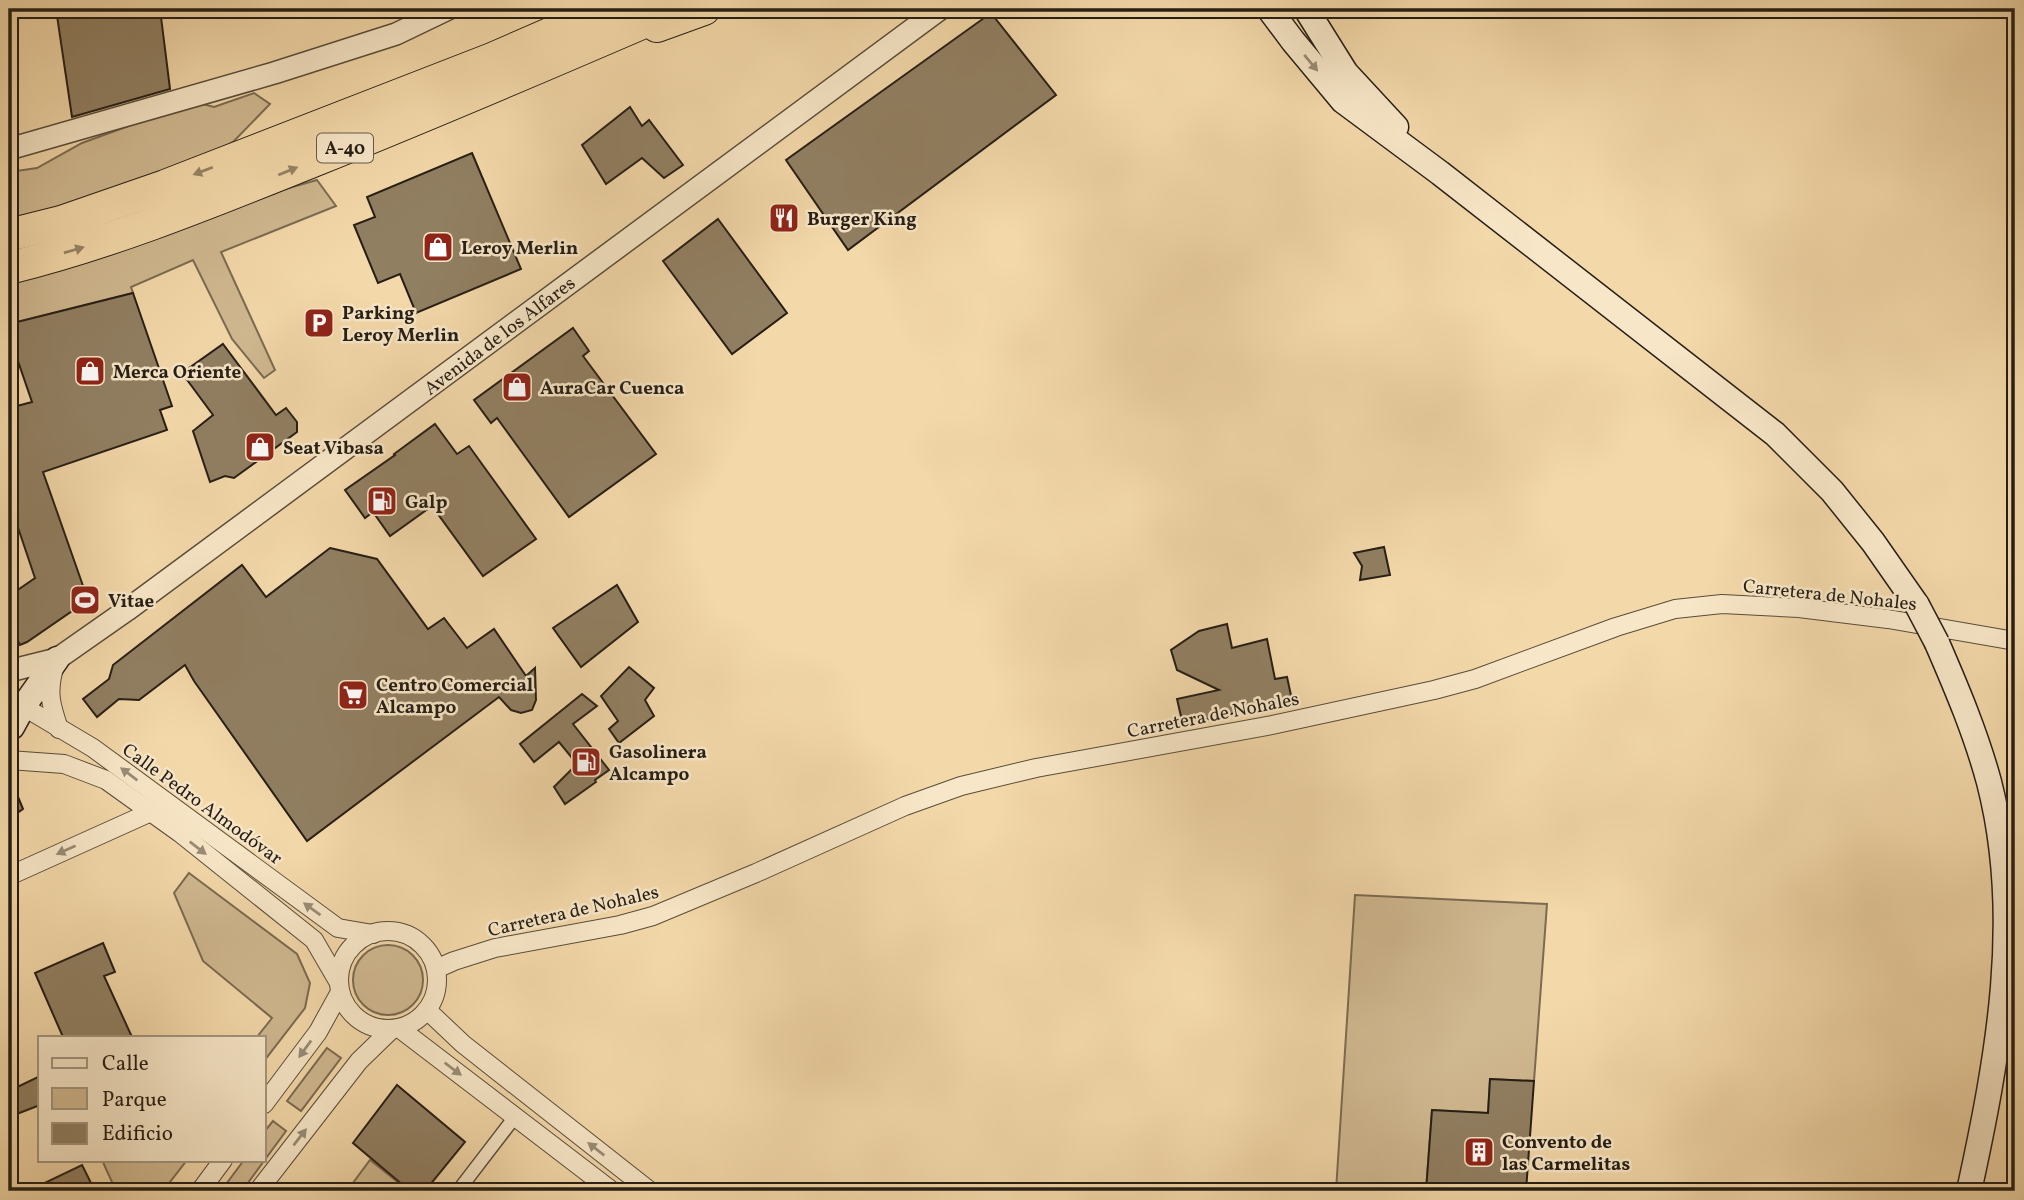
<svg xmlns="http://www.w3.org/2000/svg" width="2024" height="1200" viewBox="0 0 2024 1200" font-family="Vollkorn,serif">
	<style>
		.green { fill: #d0b890; stroke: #7b6b52; stroke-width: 2 }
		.building { fill: #917f62; stroke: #261e15; stroke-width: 2 }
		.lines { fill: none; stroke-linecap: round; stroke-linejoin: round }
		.pedestrian-casing { stroke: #594c3a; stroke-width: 15 }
		.minor-casing { stroke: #594c3a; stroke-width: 20 }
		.tertiary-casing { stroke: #594c3a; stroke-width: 24 }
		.secondary-casing { stroke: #261e15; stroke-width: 27 }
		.motorway-casing { stroke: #261e15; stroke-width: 34 }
		.pedestrian { stroke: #f7e6c7; stroke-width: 12 }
		.minor { stroke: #f7e6c7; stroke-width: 18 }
		.tertiary { stroke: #f7e6c7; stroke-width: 21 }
		.secondary { stroke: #f7e6c7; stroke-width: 24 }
		.motorway { stroke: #f3d8a9; stroke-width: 32 }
		.secondary-bridge-casing { stroke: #261e15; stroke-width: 27; stroke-linecap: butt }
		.secondary-bridge { stroke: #f7e6c7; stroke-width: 24 }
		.oneway { fill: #998c77 }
		.oneway2 { fill: #978466 }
		.labels { text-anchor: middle; stroke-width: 5; stroke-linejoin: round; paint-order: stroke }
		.shield { fill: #f7e6c7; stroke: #655a4a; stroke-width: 2 }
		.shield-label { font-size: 18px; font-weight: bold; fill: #261e15 }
		.poi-label { font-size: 19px; font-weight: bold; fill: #261e15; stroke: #f7e6c7; text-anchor: start }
		.street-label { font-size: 19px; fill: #261e15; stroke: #f7e6c7 }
	</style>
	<rect width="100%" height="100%" fill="#f3d8a9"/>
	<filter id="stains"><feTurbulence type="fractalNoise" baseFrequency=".00286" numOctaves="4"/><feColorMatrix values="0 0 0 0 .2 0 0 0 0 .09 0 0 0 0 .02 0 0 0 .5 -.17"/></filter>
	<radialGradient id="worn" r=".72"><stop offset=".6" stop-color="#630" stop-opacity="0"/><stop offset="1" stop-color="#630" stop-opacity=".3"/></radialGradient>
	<!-- green -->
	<g class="green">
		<polygon points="254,93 270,104 234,141 197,165 9,228 9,172 37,168 82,143 153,117 203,104 214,107"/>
		<polygon points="317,180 336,206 221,252 275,370 264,378 232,339 193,260 131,287 133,293 9,324 9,277 271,193"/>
		<polygon points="189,873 297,954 310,983 305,1008 264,1061 264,1037 257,1037 272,1018 203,961 174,893"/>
		<polygon points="1355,895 1547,904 1534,1081 1490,1079 1488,1113 1432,1110 1426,1191 1336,1191"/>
		<circle cx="388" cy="980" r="35"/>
		<polygon points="327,1048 341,1058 301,1111 287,1101"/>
		<polygon points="273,1121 286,1131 242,1191 221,1191 244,1160 264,1160 264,1132"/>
		<polygon points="102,1160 187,1160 163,1191 116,1191"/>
		<polygon points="370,1160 409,1191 347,1191"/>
	</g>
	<!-- building -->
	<g class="building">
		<polygon points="56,9 160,9 170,89 72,117"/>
		<polygon points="991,13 1056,95 848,250 786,160"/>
		<polygon points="630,107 642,126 649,120 683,165 664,178 642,158 606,184 582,145"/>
		<polygon points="472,153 521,269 416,313 400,274 378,283 354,225 375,217 367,197"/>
		<polygon points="718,219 787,313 732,354 663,261"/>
		<polygon points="133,293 172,406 160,410 167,430 43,472 88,600 27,642 20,645 17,639 9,645 9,596 35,578 9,501 9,408 32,402 9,335 9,324"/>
		<polygon points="573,328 589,351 583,356 656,454 569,517 497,418 491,423 474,400"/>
		<polygon points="223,344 276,415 286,408 297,422 297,432 234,478 225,476 210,482 193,431 213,415 182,373"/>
		<polygon points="435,424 457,454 469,446 536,539 483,576 432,506 390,536 373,512 365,518 345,490 395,455 394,454"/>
		<polygon points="1384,547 1390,575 1360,580 1362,566 1354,553"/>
		<polygon points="330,548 377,559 428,629 444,618 467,648 494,629 526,676 535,668 536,700 532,710 521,713 511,710 499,697 307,841 194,681 185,665 139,700 119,699 97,717 83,699 109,679 113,665 242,565 266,597"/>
		<polygon points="617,585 638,622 581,667 553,628"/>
		<polygon points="1227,624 1232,648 1267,639 1275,679 1287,677 1292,700 1183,725 1177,699 1219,690 1177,670 1171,650 1199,631"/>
		<polygon points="629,667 654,688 645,700 654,716 619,743 609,729 618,721 601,696"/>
		<polygon points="582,694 597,706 573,724 609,770 595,780 596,782 565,804 554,787 577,764 559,742 534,762 520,744"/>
		<polygon points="9,775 23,809 9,819"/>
		<polygon points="103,943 115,972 104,976 132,1037 63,1037 35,973"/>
		<polygon points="40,1076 40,1105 9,1117 9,1091"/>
		<polygon points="1490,1079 1534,1081 1526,1191 1426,1191 1432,1110 1488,1113"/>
		<polygon points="397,1085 465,1142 425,1191 410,1191 353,1143"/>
		<polygon points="82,1165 95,1191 28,1191"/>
	</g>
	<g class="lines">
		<!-- pedestrian casing -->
		<g class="pedestrian-casing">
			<polyline id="pedestrian" points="458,1191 514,1118"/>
		</g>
		<!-- minor casing -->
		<g class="minor-casing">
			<g id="minor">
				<path d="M54,668C47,693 51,705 59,729"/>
				<polyline points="9,698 93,748 338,928 373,934"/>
				<polyline points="9,760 64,764 106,780 180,833 314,940 339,983"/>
				<polyline points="9,876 151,812"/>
				<circle cx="388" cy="980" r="49"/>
				<polyline points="436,969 454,961 495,948 620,925 653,916 756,873 905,806 961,786 1036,768 1272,725 1434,690 1475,679 1616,627 1675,609 1722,604 1799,608 1888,619 2015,641"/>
				<polyline points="427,1010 463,1044 650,1191"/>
				<polyline points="399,1028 612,1191"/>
				<polyline points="264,1104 318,1032 340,992"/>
				<polyline points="200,1191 223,1160"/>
				<polyline points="258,1191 359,1061 392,1029"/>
			</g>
		</g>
		<!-- tertiary casing -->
		<g class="tertiary-casing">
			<g id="tertiary">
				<polyline points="9,149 274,73 396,34 448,9"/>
				<polyline points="9,671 57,659 127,610 940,9"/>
			</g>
		</g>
		<!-- secondary casing -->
		<g class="secondary-casing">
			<g id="secondary">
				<polyline points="1269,9 1293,41 1343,101 1440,173 1775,434 1832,491 1873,542 1917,605"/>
				<polyline points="1306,9 1346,73 1396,127"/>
				<path d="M1937,643C1957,689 1976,734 1989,782C2024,917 1998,1058 1969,1191"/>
				<polyline points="12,727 23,707 57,659"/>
			</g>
		</g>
		<!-- motorway casing -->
		<g class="motorway-casing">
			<g id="motorway">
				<polyline points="657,26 704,9"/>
				<polyline points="9,235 61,222 165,186 492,59 607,9"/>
				<path d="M9,268C114,242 213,201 313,161C434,112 554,61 674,9"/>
			</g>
		</g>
		<!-- pedestrian -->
		<use href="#pedestrian" class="pedestrian"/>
		<!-- minor -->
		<use href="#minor" class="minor"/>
		<!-- tertiary -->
		<use href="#tertiary" class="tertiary"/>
		<!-- secondary -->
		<use href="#secondary" class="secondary"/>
		<!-- motorway -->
		<use href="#motorway" class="motorway"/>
		<!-- secondary-bridge casing -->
		<g class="secondary-bridge-casing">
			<polyline id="secondary-bridge" points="1917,605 1937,643"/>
		</g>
		<!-- secondary-bridge -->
		<use href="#secondary-bridge" class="secondary-bridge"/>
	</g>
	<!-- one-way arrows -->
	<defs><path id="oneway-solid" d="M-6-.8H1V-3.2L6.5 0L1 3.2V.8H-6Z" transform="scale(1.75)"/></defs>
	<g class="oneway">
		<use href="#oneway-solid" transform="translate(1311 63) rotate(50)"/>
		<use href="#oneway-solid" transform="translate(129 774) rotate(-143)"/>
		<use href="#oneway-solid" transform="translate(198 848) rotate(38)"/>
		<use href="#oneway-solid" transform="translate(66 850) rotate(156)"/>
		<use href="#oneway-solid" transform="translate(312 909) rotate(-144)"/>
		<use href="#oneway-solid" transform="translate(305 1049) rotate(126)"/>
		<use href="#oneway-solid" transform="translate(453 1069) rotate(37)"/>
		<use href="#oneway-solid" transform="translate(300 1137) rotate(-52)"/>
		<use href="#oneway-solid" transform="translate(596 1149) rotate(-142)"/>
	</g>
	<g class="oneway2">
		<use href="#oneway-solid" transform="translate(203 171) rotate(159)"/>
		<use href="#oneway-solid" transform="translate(288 171) rotate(-22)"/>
		<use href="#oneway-solid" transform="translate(74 250) rotate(-16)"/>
	</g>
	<!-- icons -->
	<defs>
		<g id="restaurant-square" transform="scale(1.575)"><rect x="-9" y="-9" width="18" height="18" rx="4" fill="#8f2418" stroke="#f7e6c7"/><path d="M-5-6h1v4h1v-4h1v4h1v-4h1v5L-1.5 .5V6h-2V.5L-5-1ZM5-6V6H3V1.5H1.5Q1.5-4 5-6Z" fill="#fff"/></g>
		<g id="shop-square" transform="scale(1.575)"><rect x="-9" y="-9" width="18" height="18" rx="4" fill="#8f2418" stroke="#f7e6c7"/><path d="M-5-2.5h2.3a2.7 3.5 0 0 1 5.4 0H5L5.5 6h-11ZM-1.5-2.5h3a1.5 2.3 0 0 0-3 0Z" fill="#fff"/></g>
		<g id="parking-square" transform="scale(1.575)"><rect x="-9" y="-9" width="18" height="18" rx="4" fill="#8f2418" stroke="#f7e6c7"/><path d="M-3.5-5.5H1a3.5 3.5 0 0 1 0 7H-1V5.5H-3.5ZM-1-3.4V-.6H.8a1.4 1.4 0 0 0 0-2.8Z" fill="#fff"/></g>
		<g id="fuel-square" transform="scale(1.575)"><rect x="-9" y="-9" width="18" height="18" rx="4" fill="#8f2418" stroke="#f7e6c7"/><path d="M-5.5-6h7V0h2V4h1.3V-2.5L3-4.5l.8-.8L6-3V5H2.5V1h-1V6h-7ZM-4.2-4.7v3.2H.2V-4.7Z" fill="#fff"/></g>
		<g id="stadium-square" transform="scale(1.575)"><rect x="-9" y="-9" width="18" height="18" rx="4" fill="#8f2418" stroke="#f7e6c7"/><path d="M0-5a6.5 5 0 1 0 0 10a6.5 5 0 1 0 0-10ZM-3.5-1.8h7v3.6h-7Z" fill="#fff"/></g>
		<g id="supermarket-square" transform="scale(1.575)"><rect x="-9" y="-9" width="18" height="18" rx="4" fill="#8f2418" stroke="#f7e6c7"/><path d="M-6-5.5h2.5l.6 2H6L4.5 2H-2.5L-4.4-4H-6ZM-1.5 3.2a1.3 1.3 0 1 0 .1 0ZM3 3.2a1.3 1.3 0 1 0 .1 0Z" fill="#fff"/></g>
		<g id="building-square" transform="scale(1.575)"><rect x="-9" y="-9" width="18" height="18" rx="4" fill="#8f2418" stroke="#f7e6c7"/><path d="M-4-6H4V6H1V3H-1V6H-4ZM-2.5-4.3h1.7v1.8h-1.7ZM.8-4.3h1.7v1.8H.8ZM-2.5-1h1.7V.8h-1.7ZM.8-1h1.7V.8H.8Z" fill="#fff"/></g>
	</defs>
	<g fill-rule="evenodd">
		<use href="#restaurant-square" x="784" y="218"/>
		<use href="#shop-square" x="438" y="247"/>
		<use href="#parking-square" x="319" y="323"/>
		<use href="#shop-square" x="90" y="371"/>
		<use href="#shop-square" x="517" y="387"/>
		<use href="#shop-square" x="260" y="447"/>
		<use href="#fuel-square" x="382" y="501"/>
		<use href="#stadium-square" x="85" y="600"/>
		<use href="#supermarket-square" x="353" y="695"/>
		<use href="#fuel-square" x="586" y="762"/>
		<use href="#building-square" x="1479" y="1152"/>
	</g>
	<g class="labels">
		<!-- shield labels -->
		<rect class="shield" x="317" y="133.5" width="56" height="29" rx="5"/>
		<g class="shield-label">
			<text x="345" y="154">A-40</text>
		</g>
		<!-- poi labels -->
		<g class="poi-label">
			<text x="807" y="225">Burger King</text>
			<text x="461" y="254">Leroy Merlin</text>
			<text x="342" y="319">Parking<tspan x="342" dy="22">Leroy Merlin</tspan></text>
			<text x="113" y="378">Merca Oriente</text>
			<text x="540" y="394">AuraCar Cuenca</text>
			<text x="283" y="454">Seat Vibasa</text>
			<text x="405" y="508">Galp</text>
			<text x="108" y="607">Vitae</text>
			<text x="376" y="691">Centro Comercial<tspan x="376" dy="22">Alcampo</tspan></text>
			<text x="609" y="758">Gasolinera<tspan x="609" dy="22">Alcampo</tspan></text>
			<text x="1502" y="1148">Convento de<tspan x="1502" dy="22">las Carmelitas</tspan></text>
		</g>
		<!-- street labels -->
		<g class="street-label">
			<text transform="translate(499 335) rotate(-37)" y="7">Avenida de los Alfares</text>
			<text transform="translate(1830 594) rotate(6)" y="7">Carretera de Nohales</text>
			<text transform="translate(1213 714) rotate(-11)" y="7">Carretera de Nohales</text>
			<text transform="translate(203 803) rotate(36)" y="7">Calle Pedro Almodóvar</text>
			<text transform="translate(573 910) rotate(-13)" y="7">Carretera de Nohales</text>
		</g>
	</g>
	<!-- margin -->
	<rect width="2024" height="1200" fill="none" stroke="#f3d8a9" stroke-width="35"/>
	<rect x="10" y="10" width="2003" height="1179" fill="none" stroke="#261e15" stroke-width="3.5"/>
	<rect x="18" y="18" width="1989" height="1165" fill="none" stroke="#261e15" stroke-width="2"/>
	<!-- legend -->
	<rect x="38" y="1036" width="228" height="126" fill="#f7e6c7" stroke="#a39680" stroke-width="2"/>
	<rect x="52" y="1058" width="35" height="10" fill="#f7e6c7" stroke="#a39680" stroke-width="2"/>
	<text x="102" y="1070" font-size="21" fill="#261e15">Calle</text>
	<rect x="52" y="1088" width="35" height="21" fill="#d0b890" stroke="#a39680" stroke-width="2"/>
	<text x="102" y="1106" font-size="21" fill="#261e15">Parque</text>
	<rect x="52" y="1123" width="35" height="21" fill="#917f62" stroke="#a39680" stroke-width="2"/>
	<text x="102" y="1140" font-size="21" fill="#261e15">Edificio</text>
	<rect width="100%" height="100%" filter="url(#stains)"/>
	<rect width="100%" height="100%" fill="url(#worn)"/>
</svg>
